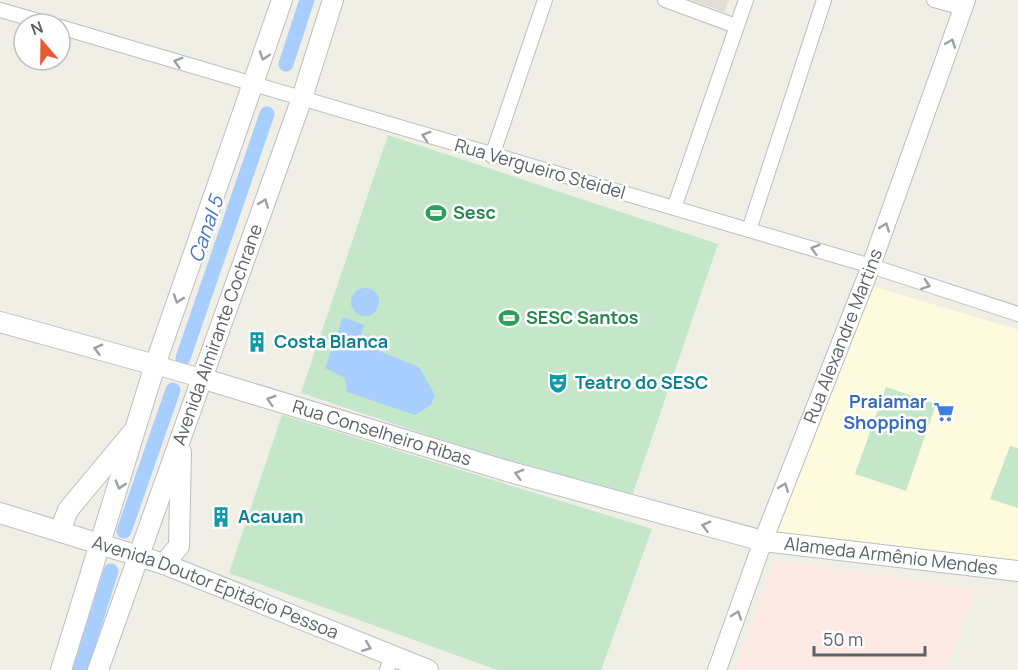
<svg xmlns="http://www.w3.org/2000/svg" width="1018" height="670" viewBox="0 0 1018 670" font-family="Manrope,sans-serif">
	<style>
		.commercial { fill: #fefade }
		.education { fill: #e0ded4 }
		.medical { fill: #fce9e4 }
		.green { fill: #c3e7c8 }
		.water { fill: #a8ceff }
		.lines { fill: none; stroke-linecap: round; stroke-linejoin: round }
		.canal { stroke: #a8ceff; stroke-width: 15 }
		.minor-casing { stroke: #bbbdc2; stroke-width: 16 }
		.tertiary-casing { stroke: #bbbdc2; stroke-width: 20 }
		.secondary-casing { stroke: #bcbec4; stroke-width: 22 }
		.minor { stroke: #fff; stroke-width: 14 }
		.tertiary { stroke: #fff; stroke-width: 18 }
		.secondary { stroke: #fff; stroke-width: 20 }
		.oneway { stroke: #9ea0a4 }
		.labels { text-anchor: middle; stroke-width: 5; stroke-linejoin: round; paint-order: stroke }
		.street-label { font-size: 18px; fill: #5e6167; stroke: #fff }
		.leisure-label { font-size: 18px; font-weight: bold; fill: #27864d; stroke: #fff; text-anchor: start }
		.culture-label { font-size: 18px; font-weight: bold; fill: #0d838f; stroke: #fff; text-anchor: start }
		.shop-label { font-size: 18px; font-weight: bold; fill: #366cbe; stroke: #fff; text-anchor: end }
		.water-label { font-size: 20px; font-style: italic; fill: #4875c4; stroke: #fff }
	</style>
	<rect width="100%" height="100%" fill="#f0efe6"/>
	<!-- commercial -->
	<polygon class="commercial" points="866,284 1018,330 1018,563 779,536 776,530"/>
	<!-- education -->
	<polygon class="education" points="690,0 729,0 724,12"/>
	<!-- medical -->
	<polygon class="medical" points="775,559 977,590 946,670 735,670"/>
	<!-- green -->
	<g class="green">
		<polygon points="388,135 718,244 630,502 301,393"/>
		<polygon points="886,387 936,404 906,491 855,474"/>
		<polygon points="282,415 652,529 601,670 497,670 229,573"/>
		<polygon points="1010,446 1018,448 1018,508 990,499"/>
	</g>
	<!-- water -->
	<g class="water">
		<circle cx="365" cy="302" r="14"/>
		<polygon points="343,317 364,325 359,343 419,367 435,395 431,405 415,415 347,392 345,378 325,368"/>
	</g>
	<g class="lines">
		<!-- canal -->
		<g class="canal">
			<polyline points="286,64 307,0"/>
			<polyline points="183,358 267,114"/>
			<polyline points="124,531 173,390"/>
			<polyline points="80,670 111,571"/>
		</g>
		<!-- minor casing -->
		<g class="minor-casing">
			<g id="minor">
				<polyline points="665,0 736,26"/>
				<polyline points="934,0 963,8"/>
				<polyline points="0,10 49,24"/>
				<polyline points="60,27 871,266 1018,314"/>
				<polyline points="492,156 545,0"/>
				<polyline points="674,208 746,0"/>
				<polyline points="749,230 824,0"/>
				<polyline points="387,670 392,657"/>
			</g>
		</g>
		<!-- tertiary casing -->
		<g class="tertiary-casing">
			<g id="tertiary">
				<polyline points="155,365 201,378"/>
				<path id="s1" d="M717,670L763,541L871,266L966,0"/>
			</g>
		</g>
		<!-- secondary casing -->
		<g class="secondary-casing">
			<g id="secondary">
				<polyline points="0,322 155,365"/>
				<path id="s2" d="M201,378L507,471L763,541L1018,571"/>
				<path id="s3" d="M0,513L164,564L428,670"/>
				<polyline points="60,531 68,510 133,432"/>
				<polyline points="164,564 179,546 181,452"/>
				<polyline points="61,670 155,365 282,0"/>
				<path id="s4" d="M98,670L302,98L333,0"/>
			</g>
		</g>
		<!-- minor -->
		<use href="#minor" class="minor"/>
		<!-- tertiary -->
		<use href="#tertiary" class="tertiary"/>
		<!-- secondary -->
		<use href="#secondary" class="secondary"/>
	</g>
	<!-- one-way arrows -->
	<defs><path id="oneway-chevron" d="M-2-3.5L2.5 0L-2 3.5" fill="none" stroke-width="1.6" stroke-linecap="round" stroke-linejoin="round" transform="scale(1.5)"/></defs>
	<g class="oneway">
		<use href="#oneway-chevron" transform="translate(951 43) rotate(-70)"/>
		<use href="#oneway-chevron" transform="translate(264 56) rotate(108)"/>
		<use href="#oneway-chevron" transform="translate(178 62) rotate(-164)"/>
		<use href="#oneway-chevron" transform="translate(426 136) rotate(-163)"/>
		<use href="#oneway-chevron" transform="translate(264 203) rotate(-70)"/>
		<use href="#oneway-chevron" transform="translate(885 227) rotate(-70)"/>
		<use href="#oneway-chevron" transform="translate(815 249) rotate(-164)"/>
		<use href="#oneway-chevron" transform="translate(926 285) rotate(19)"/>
		<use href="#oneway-chevron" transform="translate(178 299) rotate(109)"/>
		<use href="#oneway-chevron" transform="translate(98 349) rotate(-165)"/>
		<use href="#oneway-chevron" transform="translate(271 400) rotate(-163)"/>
		<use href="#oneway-chevron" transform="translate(519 474) rotate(-164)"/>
		<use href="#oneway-chevron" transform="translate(120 485) rotate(107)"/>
		<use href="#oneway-chevron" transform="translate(784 487) rotate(-69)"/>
		<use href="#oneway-chevron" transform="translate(706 526) rotate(-165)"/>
		<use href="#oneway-chevron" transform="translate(737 615) rotate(-70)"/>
		<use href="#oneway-chevron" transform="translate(367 647) rotate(22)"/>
	</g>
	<!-- icons -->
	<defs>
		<g id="stadium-bare" transform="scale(1.62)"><path d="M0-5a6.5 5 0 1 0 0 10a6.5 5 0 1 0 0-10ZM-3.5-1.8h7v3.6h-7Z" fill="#2e9e5b" stroke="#fff" stroke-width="2.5" paint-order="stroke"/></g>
		<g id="building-bare" transform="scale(1.62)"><path d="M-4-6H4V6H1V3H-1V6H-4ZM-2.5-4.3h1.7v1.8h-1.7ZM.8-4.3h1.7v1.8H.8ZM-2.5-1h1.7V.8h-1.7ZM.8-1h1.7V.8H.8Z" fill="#0f9aa8" stroke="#fff" stroke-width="2.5" paint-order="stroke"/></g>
		<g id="theatre-bare" transform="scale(1.62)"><path d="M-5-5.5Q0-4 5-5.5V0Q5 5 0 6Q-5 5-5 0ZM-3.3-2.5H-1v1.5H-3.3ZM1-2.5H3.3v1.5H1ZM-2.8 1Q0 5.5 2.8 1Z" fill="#0f9aa8" stroke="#fff" stroke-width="2.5" paint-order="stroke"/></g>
		<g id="supermarket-bare" transform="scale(1.62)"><path d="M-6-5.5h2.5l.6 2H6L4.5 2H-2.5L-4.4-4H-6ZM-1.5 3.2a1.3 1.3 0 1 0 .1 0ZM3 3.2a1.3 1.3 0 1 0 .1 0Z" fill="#3f7fe0" stroke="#fff" stroke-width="2.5" paint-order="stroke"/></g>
	</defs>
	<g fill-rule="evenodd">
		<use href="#stadium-bare" x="436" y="213"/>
		<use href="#stadium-bare" x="509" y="318"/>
		<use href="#building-bare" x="257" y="342"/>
		<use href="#theatre-bare" x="558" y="383"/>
		<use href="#supermarket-bare" x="944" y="412"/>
		<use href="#building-bare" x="221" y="517"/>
	</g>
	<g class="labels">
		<!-- street labels -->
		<g class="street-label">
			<text transform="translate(540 169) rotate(16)" y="6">Rua Vergueiro Steidel</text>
			<text dy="6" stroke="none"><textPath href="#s4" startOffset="356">Avenida Almirante Cochrane</textPath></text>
			<text dy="6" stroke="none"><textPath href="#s1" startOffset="357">Rua Alexandre Martins</textPath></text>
			<text dy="6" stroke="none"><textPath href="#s2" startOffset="189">Rua Conselheiro Ribas</textPath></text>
			<text dy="6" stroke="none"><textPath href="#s2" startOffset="714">Alameda Armênio Mendes</textPath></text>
			<text dy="6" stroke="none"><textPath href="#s3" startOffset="228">Avenida Doutor Epitácio Pessoa</textPath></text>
		</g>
		<!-- leisure labels -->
		<g class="leisure-label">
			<text x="453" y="219">Sesc</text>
			<text x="526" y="324">SESC Santos</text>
		</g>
		<!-- culture labels -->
		<g class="culture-label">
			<text x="274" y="348">Costa Blanca</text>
			<text x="575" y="389">Teatro do SESC</text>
			<text x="238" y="523">Acauan</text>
		</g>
		<!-- shop labels -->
		<g class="shop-label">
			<text x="927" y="408">Praiamar<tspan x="927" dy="21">Shopping</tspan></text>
		</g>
		<!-- water labels -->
		<g class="water-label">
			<text transform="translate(206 229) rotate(-71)" y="7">Canal 5</text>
		</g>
	</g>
	<!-- north arrow -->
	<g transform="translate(42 42) rotate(340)"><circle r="28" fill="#ffffff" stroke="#bfc0c2" stroke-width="1.5"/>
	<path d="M0-4.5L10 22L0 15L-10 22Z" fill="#e95933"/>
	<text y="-9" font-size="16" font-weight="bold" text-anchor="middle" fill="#5e6167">N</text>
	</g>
	<!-- scale -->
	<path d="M814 646v9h111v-9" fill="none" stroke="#5e6167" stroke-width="3"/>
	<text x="823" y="646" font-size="18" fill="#5e6167" stroke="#ffffff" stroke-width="4.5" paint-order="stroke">50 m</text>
</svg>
